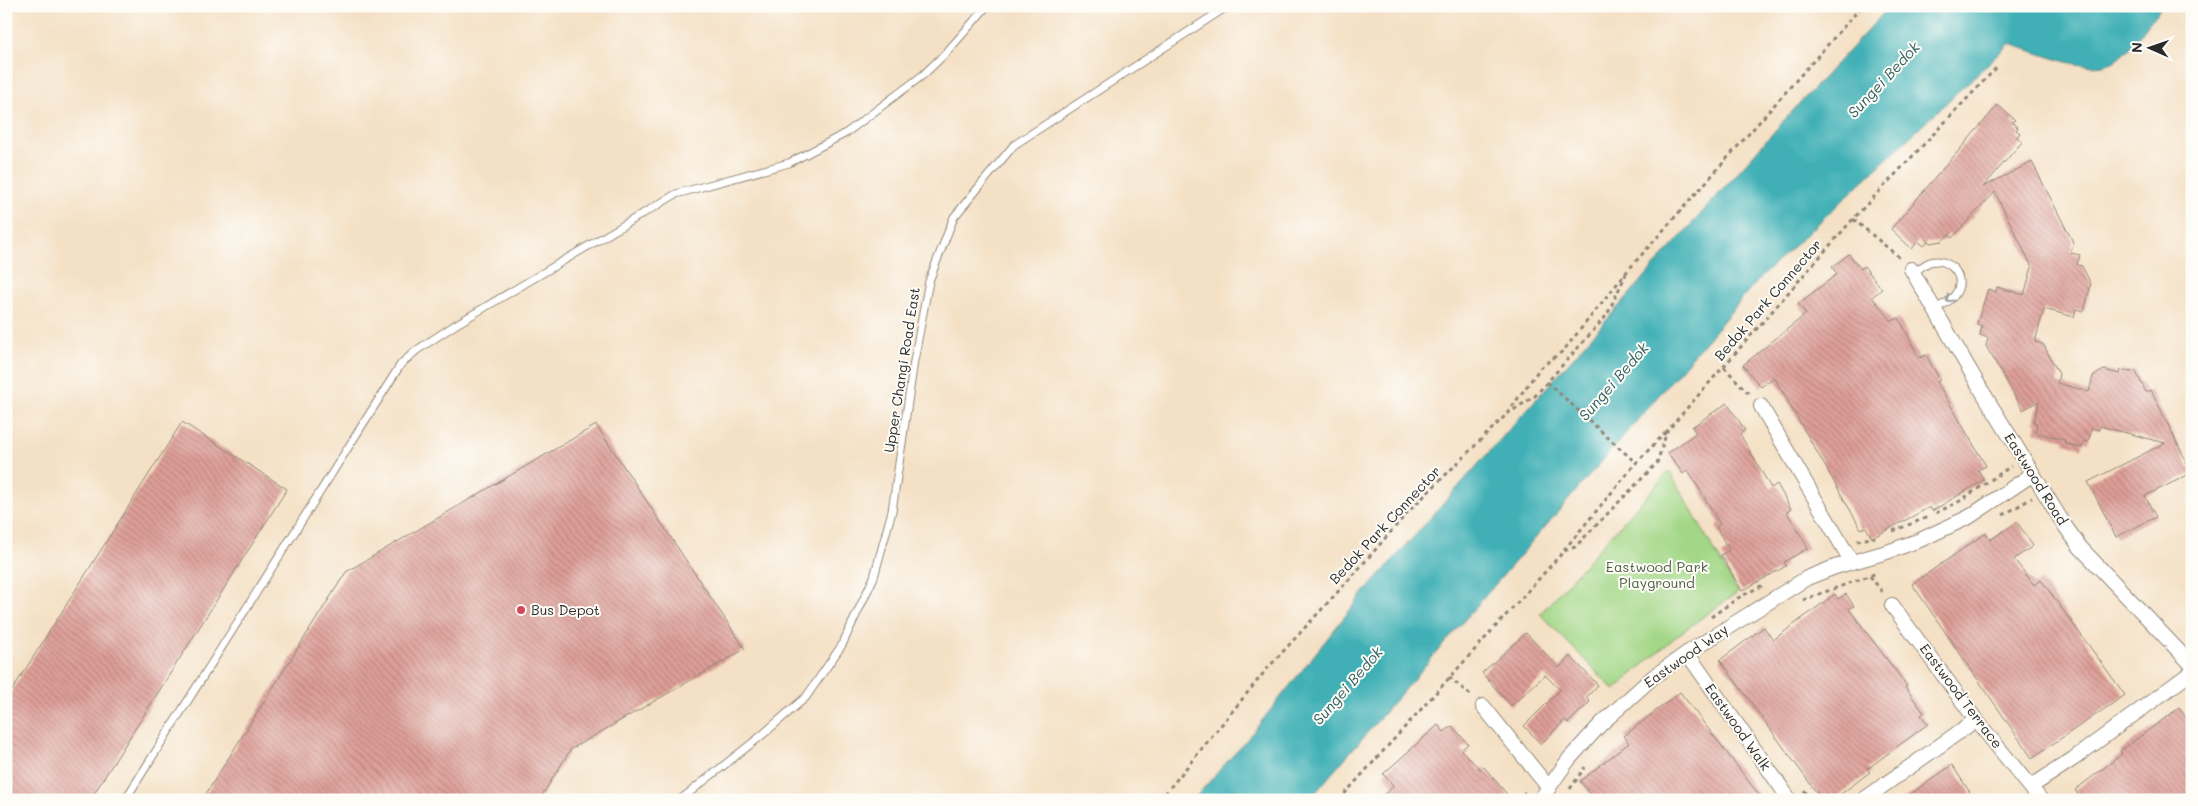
<svg xmlns="http://www.w3.org/2000/svg" width="2198" height="806" viewBox="0 0 2198 806" font-family="Mali,sans-serif">
	<style>
		.green { fill: #a3d787; stroke: #678159 }
		.water { fill: #3fb0b6; stroke: #356e70 }
		.building { fill: url(#building-back-hatch) }
		.lines { fill: none; stroke-linecap: round; stroke-linejoin: round }
		.service-casing { stroke: #908678; stroke-width: 9 }
		.minor-casing { stroke: #908678; stroke-width: 16 }
		.path { stroke: #908678; stroke-width: 3; stroke-dasharray: 4 4; stroke-linecap: butt }
		.service { stroke: #fff; stroke-width: 7 }
		.minor { stroke: #fff; stroke-width: 14 }
		.oneway { stroke: #a0a0a0 }
		.poi-dot { fill: #d1495b; stroke: #fdfcf7; stroke-width: 2 }
		.labels { text-anchor: middle; stroke-width: 4; stroke-linejoin: round; paint-order: stroke }
		.street-label { font-size: 14px; fill: #2b2b2b; stroke: #fdfcf7 }
		.park-label { font-size: 14px; fill: #4f5f47; stroke: #fdfcf7 }
		.poi-label { font-size: 14px; fill: #2b2b2b; stroke: #fdfcf7; text-anchor: start }
		.water-label { font-size: 15px; font-style: italic; fill: #336063; stroke: #fdfcf7 }
	</style>
	<defs>
		<pattern id="building-back-hatch" width="6" height="6" patternUnits="userSpaceOnUse" patternTransform="scale(1.25)"><rect width="6" height="6" fill="#de9f98"/><path d="M-1 5l2 2M0 0l6 6M5-1l2 2" fill="none" stroke="#b4827c"/></pattern>
	</defs>
	<rect width="100%" height="100%" fill="#fdfcf7"/>
	<filter id="ink" filterUnits="userSpaceOnUse"><feTurbulence type="fractalNoise" baseFrequency=".02" numOctaves="2"/><feDisplacementMap in="SourceGraphic" scale="10" xChannelSelector="R" yChannelSelector="G"/><feConvolveMatrix kernelMatrix="1 2 1 2 8 2 1 2 1" color-interpolation-filters="sRGB"/></filter>
	<filter id="wash" filterUnits="userSpaceOnUse"><feTurbulence type="fractalNoise" baseFrequency=".0096" numOctaves="4" result="noise"/><feDisplacementMap in="SourceGraphic" scale="20" xChannelSelector="R" yChannelSelector="G"/><feGaussianBlur stdDeviation="1.12" result="paint"/><feColorMatrix in="noise" values="0 0 0 0 0 0 0 0 0 0 0 0 0 0 0 0 0 1.4 0 .05"/><feComposite in="paint" operator="in"/></filter>
	<g filter="url(#wash)">
		<rect width="100%" height="100%" fill="#f4e0c4"/>
		<!-- green -->
		<polygon class="green" points="1669,471 1738,592 1679,634 1614,690 1540,614"/>
		<!-- water -->
		<path class="water" d="M1890,6H2162C2148,23 2136,43 2120,57C2095,80 2038,51 2009,44L1762,276L1309,800H1193L1249,737L1361,596L1787,117Z"/>
		<g id="blocks">
			<!-- building -->
			<g class="building">
				<polygon points="1998,105 2015,120 2012,122 2018,128 2016,130 2020,133 2017,137 2022,142 1983,187 2032,162 2073,242 2071,253 2080,255 2077,265 2082,266 2091,284 2084,311 2076,309 2074,317 2044,309 2035,342 2043,344 2059,374 2057,383 2089,392 2093,376 2104,370 2120,374 2121,370 2130,372 2135,370 2146,392 2151,390 2192,473 2145,496 2156,517 2116,537 2088,482 2165,443 2100,426 2099,430 2092,428 2088,442 2084,441 2082,448 2064,443 2065,440 2035,432 2037,423 2034,422 2039,401 2023,410 1986,346 1988,338 1980,335 1982,326 1977,324 1988,289 1996,292 1997,287 2024,295 2032,267 1995,192 1952,238 1949,234 1942,241 1930,243 1928,241 1924,246 1918,241 1912,249 1891,229"/>
				<polygon points="1849,254 1861,269 1864,266 1882,289 1872,297 1892,321 1899,318 1919,358 1926,355 1940,380 1937,382 1986,466 1978,470 1984,480 1932,511 1930,507 1872,538 1866,527 1861,529 1774,377 1761,387 1743,365 1806,314 1798,304 1837,274 1832,267"/>
				<polygon points="1727,403 1745,430 1740,434 1771,488 1777,484 1791,509 1787,512 1808,548 1784,562 1786,566 1742,591 1721,555 1729,550 1716,527 1720,524 1688,470 1683,474 1668,453 1696,433 1692,427"/>
				<polygon points="182,422 287,489 90,800 6,800 6,700"/>
				<polygon points="596,425 745,649 571,749 539,800 202,800 346,572"/>
				<polygon points="2017,522 2033,546 2014,559 2034,585 2041,580 2125,695 2032,758 1912,584 1986,533 1990,540"/>
				<polygon points="1835,594 1838,599 1846,594 1854,606 1849,609 1907,686 1905,687 1924,713 1921,715 1928,724 1867,769 1870,772 1833,800 1822,800 1720,660 1764,627 1773,640"/>
				<polygon points="1526,633 1559,668 1570,656 1598,685 1586,698 1590,702 1568,723 1565,720 1541,744 1524,726 1560,690 1545,675 1511,706 1482,673"/>
				<polygon points="1680,692 1763,800 1595,800 1580,781 1629,743 1624,736"/>
				<polygon points="2179,708 2192,726 2192,800 2082,800 2075,790 2122,754 2120,751"/>
				<polygon points="1438,725 1444,732 1452,726 1468,744 1461,750 1481,770 1484,767 1512,800 1377,800 1394,786 1383,774"/>
				<polygon points="1952,765 1975,800 1902,800"/>
			</g>
		</g>
	</g>
	<g filter="url(#ink)">
		<use href="#blocks" fill-opacity="0" stroke="#908678" stroke-width="1"/>
		<g class="lines">
			<!-- service casing -->
			<g class="service-casing">
				<g id="service">
					<path d="M1914,273C1919,269 1924,264 1930,262C1947,257 1964,273 1958,289C1954,300 1943,305 1934,309"/>
					<polyline points="125,800 401,364 417,350 455,325 676,194 789,163 846,133 923,75 946,53 987,6"/>
					<polyline points="680,800 761,736 806,697 842,645 874,577 892,511 914,361 929,281 954,217 1014,145 1228,6"/>
				</g>
			</g>
			<!-- minor casing -->
			<g class="minor-casing">
				<g id="minor">
					<polyline points="1911,269 1982,391 2065,526 2080,547 2192,665"/>
					<polyline points="1761,406 1851,561"/>
					<polyline points="1892,605 1976,720 2041,800"/>
					<polyline points="1687,653 1790,800"/>
					<polyline points="1483,706 1549,788"/>
					<polyline points="2032,786 2073,759 2192,672"/>
					<polyline points="1540,800 1569,759 1601,724 1653,677 1687,653 1807,578 1835,567 1887,552 1920,540 1969,517 2033,474"/>
					<polyline points="1863,800 1976,720"/>
				</g>
			</g>
			<!-- path -->
			<g class="path">
				<polyline points="1853,219 1900,258"/>
				<polyline points="1724,367 1751,396"/>
				<polyline points="1547,382 1636,463"/>
				<polyline points="1507,414 1535,396 1607,315 1626,274"/>
				<polyline points="1936,513 1960,501 2011,466"/>
				<polyline points="2003,515 2032,498"/>
				<polyline points="1893,531 1928,517"/>
				<polyline points="1857,541 1875,537"/>
				<polyline points="1564,550 1636,463 1666,432"/>
				<polyline points="1870,576 1884,594"/>
				<polyline points="1803,600 1877,573"/>
				<polyline points="1711,617 1738,598 1763,585"/>
				<polyline points="1449,677 1473,697"/>
				<polyline points="1570,789 1585,767"/>
				<polyline points="1804,790 1811,800"/>
				<polyline points="1160,800 1266,670 1356,572 1407,513 1506,415 1540,368 1563,351 1629,269 1862,6"/>
				<polyline points="1339,800 1564,551 1575,547 1657,463 1667,431 1853,219 1998,66"/>
				<polyline points="1519,800 1525,792"/>
			</g>
			<!-- service -->
			<use href="#service" class="service"/>
			<!-- minor -->
			<use href="#minor" class="minor"/>
		</g>
		<!-- one-way arrows -->
		<defs><path id="oneway-chevron" d="M-2-3.5L2.5 0L-2 3.5" fill="none" stroke-width="1.6" stroke-linecap="round" stroke-linejoin="round" transform="scale(1.25)"/></defs>
		<use class="oneway" href="#oneway-chevron" transform="translate(1949 299) rotate(137)"/>
	</g>
	<!-- markers -->
	<circle class="poi-dot" cx="521" cy="610" r="5"/>
	<g class="labels">
		<!-- street labels -->
		<g class="street-label">
			<text transform="translate(1768 300) rotate(-49)" y="5">Bedok Park Connector</text>
			<text transform="translate(902 370) rotate(-81)" y="5">Upper Changi Road East</text>
			<text transform="translate(2036 479) rotate(58)" y="5">Eastwood Road</text>
			<text transform="translate(1385 525) rotate(-47)" y="5">Bedok Park Connector</text>
			<text transform="translate(1686 656) rotate(-35)" y="5">Eastwood Way</text>
			<text transform="translate(1961 696) rotate(53)" y="5">Eastwood Terrace</text>
			<text transform="translate(1738 727) rotate(55)" y="5">Eastwood Walk</text>
		</g>
		<!-- park labels -->
		<g class="park-label">
			<text x="1657" y="572">Eastwood Park<tspan x="1657" dy="16">Playground</tspan></text>
		</g>
		<!-- poi labels -->
		<g class="poi-label">
			<text x="531" y="615">Bus Depot</text>
		</g>
		<!-- water labels -->
		<g class="water-label">
			<text transform="translate(1884 80) rotate(-47)" y="5">Sungei Bedok</text>
			<text transform="translate(1614 382) rotate(-49)" y="5">Sungei Bedok</text>
			<text transform="translate(1348 686) rotate(-49)" y="5">Sungei Bedok</text>
		</g>
	</g>
	<!-- margin -->
	<rect width="2198" height="806" fill="none" stroke="#fdfcf7" stroke-width="25"/>
	<!-- north arrow -->
	<g transform="translate(2150 48) rotate(272)" stroke="#fdfcf7" stroke-width="4" paint-order="stroke">
	<path d="M0-4L9 19L0 12L-9 19Z" fill="#2b2b2b"/>
	<text y="-8" font-size="14" font-weight="bold" text-anchor="middle" fill="#2b2b2b">N</text>
	</g>
</svg>
